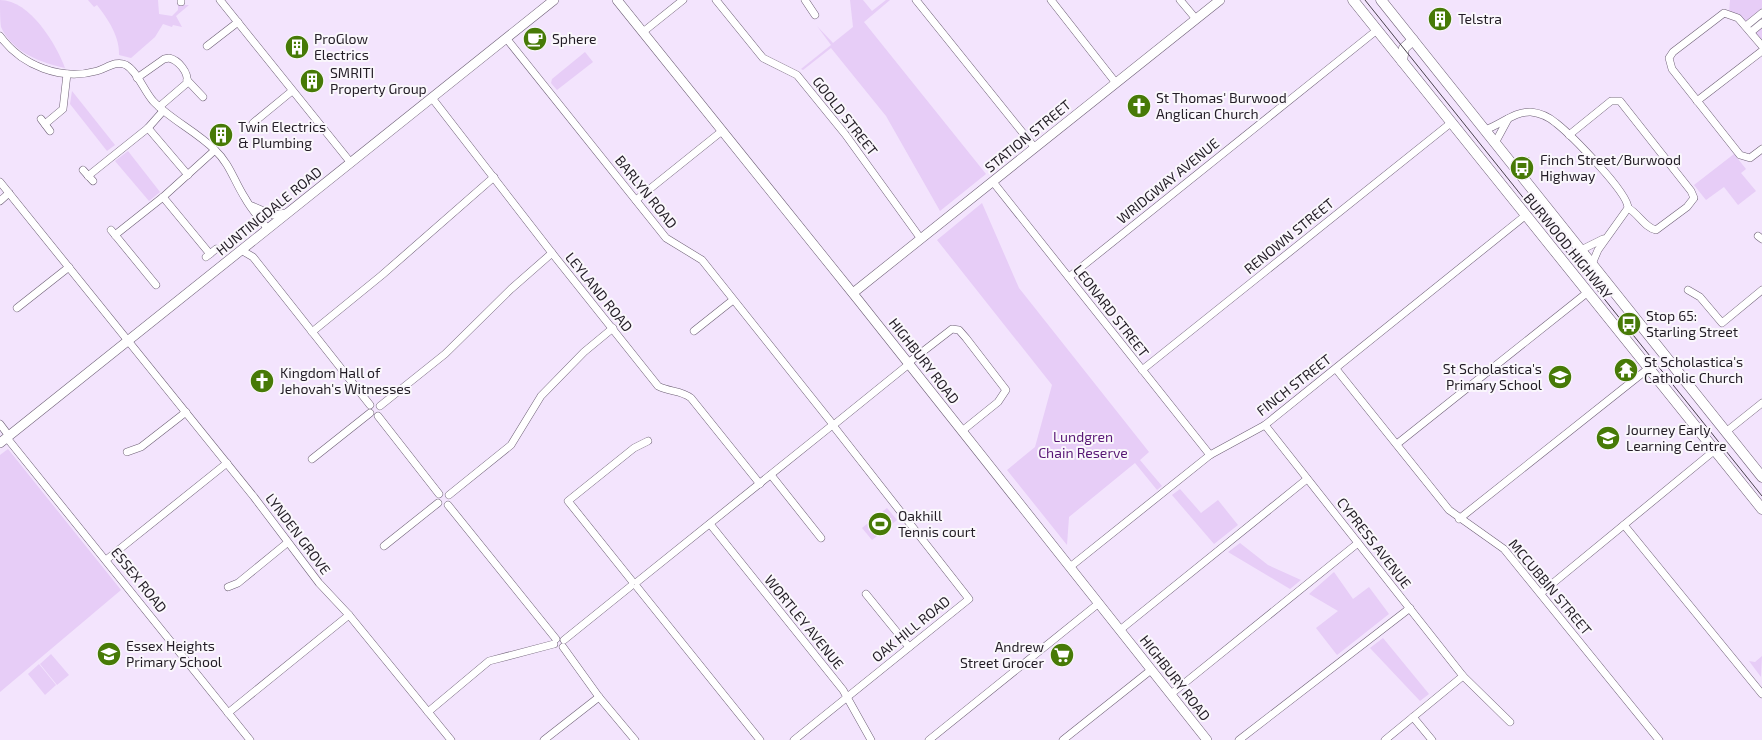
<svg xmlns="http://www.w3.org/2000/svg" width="1762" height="740" viewBox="0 0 1762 740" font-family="'Exo 2',sans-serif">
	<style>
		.green { fill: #e7cdf7 }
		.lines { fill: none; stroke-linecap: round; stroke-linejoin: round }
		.minor-casing { stroke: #6d5f75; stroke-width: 8 }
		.major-casing { stroke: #6d5f75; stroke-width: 10 }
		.highway-casing { stroke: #6d5f75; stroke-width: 11 }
		.minor { stroke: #fff; stroke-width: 7 }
		.major { stroke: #fff; stroke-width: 9 }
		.highway { stroke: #fff; stroke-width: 10 }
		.tram { stroke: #48404c; stroke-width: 1 }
		.labels { text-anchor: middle; stroke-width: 4; stroke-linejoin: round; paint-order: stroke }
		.poi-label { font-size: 14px; fill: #231d26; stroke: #faf7fc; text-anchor: start }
		.street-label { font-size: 14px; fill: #231d26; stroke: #faf7fc }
		.park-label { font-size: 14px; fill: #571674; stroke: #faf7fc }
	</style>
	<rect width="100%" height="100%" fill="#f3e4fd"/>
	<!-- green -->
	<g class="green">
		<path d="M0,0C30,0 56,44 65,68C41,63 12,52 1,27C0,20 0,8 0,0Z"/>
		<path d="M88,0H158L159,14L172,16L178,10V5H189L176,16L182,27L173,25L172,27L163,24L155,37L131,58L119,55C120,37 108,19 97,5L94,7Z"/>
		<polygon points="850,0 863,0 872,11 886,0 890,0 864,22 986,174 940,211 886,116 831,48 803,70 801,69 831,45 817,26 833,43 853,27"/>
		<polygon points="1730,0 1762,0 1762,46 1729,13"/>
		<polygon points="585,52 593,62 557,90 551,83 552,79"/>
		<polygon points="72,91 115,145 107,151 70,104"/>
		<polygon points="128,151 160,192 149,201 115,161"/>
		<polygon points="1734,154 1746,169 1741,173 1756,191 1738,205 1724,187 1706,200 1694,185"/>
		<polygon points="982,203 1019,288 1149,452 1140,460 1162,486 1157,490 1135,463 1069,517 1067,545 1007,470 1035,447 1052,385 937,240"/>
		<polygon points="8,449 121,590 0,692 0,455"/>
		<polygon points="1180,489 1201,513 1218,500 1238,525 1214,544 1172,495"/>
		<polygon points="887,508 897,520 872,540 862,528"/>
		<polygon points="1240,543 1268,565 1301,580 1290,589 1228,552"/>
		<polygon points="1334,572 1353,599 1369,587 1389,614 1337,655 1316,628 1338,611 1309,594"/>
		<polygon points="1383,638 1429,694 1420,701 1370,648"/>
		<polygon points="51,654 69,675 57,685 40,664"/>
		<polygon points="1762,656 1761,677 1749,661 1755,662"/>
		<polygon points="39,664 56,685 45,695 28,674"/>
	</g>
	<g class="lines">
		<!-- minor casing -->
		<g class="minor-casing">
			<g id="minor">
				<polyline points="181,0 181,2"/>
				<polyline points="220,0 351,163"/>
				<polyline points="716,0 763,58 797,75 845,134 921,239"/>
				<polyline points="805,0 815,15"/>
				<polyline points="916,0 1035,148"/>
				<polyline points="1051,0 1116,83"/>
				<polyline points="1180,0 1196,19"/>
				<polyline points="1746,26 1762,13"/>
				<polyline points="643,32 683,0"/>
				<polyline points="1751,32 1762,23"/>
				<path d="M0,36C22,66 61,81 97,71C107,68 116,60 126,65C137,71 144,91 153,101C171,120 196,131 215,150C230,164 234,181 245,198C251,209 260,219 267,228"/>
				<polyline points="506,38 666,238 702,260 831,422"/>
				<polyline points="207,46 238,22"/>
				<polyline points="1762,46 1738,18 1724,13 1673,52 1669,58 1672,69 1740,155 1750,158 1762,149"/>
				<path d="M137,78L164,59L169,58C178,60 189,72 187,83L159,107"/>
				<polyline points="187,80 203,97"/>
				<path d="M432,98L552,253L658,386C669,392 681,390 691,398L760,484"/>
				<polyline points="1697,101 1762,51"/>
				<polyline points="41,119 50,131"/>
				<polyline points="253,123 292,91"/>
				<polyline points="45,124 63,109 67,74"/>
				<polyline points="148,128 188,175"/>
				<path d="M1485,130C1500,125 1515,111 1531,112C1540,113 1549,117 1556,123C1570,134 1628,192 1628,208L1598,250L1592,264"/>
				<path d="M1569,135L1611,101H1620L1691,191L1694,198L1687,207L1656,230C1645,228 1638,213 1628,208"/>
				<polyline points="1495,143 1508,119"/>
				<polyline points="83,170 93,181"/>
				<polyline points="88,176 148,128 163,111"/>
				<polyline points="0,182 254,497 319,583 349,615 451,740"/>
				<polyline points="993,182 1210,455"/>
				<polyline points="163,197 210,254"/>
				<polyline points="636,200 722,131"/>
				<polyline points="0,201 9,193"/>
				<polyline points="252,206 273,215 286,213"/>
				<polyline points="111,230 156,285"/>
				<polyline points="115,235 163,197 215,150"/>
				<polyline points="1758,236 1762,239"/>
				<polyline points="241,250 253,257 370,405"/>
				<polyline points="1581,250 1603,239"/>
				<polyline points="206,257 216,249"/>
				<polyline points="1069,277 1377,30"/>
				<polyline points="1688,290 1700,297 1722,323 1762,290"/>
				<polyline points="17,308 69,267"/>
				<polyline points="694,331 733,300"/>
				<polyline points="312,332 382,275 494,177"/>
				<polyline points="908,363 952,329 959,330 966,338 1006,390 998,402 962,431"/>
				<polyline points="1336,369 1449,510 1504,549 1659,740"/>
				<polyline points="1142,370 1452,122"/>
				<polyline points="380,406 445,354 511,289 552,253"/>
				<polyline points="378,416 439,494"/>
				<polyline points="836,423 909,364"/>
				<polyline points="0,424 9,436"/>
				<polyline points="1265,425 1463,676 1510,722"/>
				<polyline points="1727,431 1762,403"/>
				<polyline points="7,438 250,740"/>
				<polyline points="1397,444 1588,292"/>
				<polyline points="127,452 141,447 186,412"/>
				<polyline points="312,459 370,413"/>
				<polyline points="771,475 821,538"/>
				<polyline points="449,495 511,445 541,396 584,352 613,328"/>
				<polyline points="448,505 556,639"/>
				<polyline points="1459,519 1649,368"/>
				<polyline points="710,524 843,690 871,740"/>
				<polyline points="1624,525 1762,694"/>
				<polyline points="384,546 438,503"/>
				<polyline points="106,560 227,463"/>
				<polyline points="1070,567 1210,455 1265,425 1526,215"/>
				<polyline points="632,581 568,501 634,448 648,441"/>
				<polyline points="637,582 830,427"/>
				<polyline points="228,587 238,583 287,543"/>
				<polyline points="637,587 760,740"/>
				<polyline points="1541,593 1715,450"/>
				<polyline points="866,594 909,647"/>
				<polyline points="1120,630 1307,479"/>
				<polyline points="564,640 631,586"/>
				<polyline points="563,647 599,697 635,740"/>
				<polyline points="1171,694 1358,543"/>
				<polyline points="428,712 489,661 554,644"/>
				<polyline points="228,713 349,615"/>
				<polyline points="1413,717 1432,740"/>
				<polyline points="544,740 599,697"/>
				<polyline points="794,740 969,599 835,428"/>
				<polyline points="929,740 1099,603"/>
				<polyline points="1063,740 1151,670"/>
				<polyline points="1239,740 1410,608"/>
				<polyline points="1385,740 1463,676"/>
			</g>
		</g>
		<!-- major casing -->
		<g class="major-casing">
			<g id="major">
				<polyline points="617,0 859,301 1207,740"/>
				<polyline points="853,293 1220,0"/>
				<polyline points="0,443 554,0"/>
			</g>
		</g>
		<!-- highway casing -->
		<g class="highway-casing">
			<g id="highway">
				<polyline points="1353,0 1762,509"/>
				<polyline points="1381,0 1762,477"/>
				<polyline points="1402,61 1404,48 1413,40"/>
			</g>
		</g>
		<!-- minor -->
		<use href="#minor" class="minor"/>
		<!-- major -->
		<use href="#major" class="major"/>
		<!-- highway -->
		<use href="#highway" class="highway"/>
		<!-- tram -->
		<polyline class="tram" points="1365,0 1762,496"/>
	</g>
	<!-- icons -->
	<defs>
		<g id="building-disc" transform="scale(1.25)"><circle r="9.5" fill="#477a07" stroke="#faf7fc"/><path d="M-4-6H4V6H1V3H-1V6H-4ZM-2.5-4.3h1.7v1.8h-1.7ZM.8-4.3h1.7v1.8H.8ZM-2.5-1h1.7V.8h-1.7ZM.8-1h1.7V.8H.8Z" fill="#fff"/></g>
		<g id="cafe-disc" transform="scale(1.25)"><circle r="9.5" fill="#477a07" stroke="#faf7fc"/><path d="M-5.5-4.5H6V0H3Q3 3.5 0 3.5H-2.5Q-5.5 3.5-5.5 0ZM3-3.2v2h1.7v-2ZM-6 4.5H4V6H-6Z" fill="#fff"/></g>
		<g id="church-disc" transform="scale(1.25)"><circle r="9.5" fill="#477a07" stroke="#faf7fc"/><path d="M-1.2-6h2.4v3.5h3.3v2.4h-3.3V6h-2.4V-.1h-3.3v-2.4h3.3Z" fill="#fff"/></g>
		<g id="bus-disc" transform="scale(1.25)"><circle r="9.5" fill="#477a07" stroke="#faf7fc"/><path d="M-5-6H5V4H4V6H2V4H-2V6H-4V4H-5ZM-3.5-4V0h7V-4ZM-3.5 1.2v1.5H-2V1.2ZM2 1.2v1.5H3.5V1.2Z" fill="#fff"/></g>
		<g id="temple-disc" transform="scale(1.25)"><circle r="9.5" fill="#477a07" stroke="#faf7fc"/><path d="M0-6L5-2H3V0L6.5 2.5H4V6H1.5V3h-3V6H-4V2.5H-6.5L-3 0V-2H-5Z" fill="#fff"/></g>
		<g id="school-disc" transform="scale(1.25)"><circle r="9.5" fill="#477a07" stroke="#faf7fc"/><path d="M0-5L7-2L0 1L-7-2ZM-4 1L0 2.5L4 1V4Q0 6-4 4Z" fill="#fff"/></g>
		<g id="stadium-disc" transform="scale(1.25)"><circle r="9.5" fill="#477a07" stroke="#faf7fc"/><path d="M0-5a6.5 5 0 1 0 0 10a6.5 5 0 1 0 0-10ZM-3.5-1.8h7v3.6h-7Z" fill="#fff"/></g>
		<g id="supermarket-disc" transform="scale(1.25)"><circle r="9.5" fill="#477a07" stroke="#faf7fc"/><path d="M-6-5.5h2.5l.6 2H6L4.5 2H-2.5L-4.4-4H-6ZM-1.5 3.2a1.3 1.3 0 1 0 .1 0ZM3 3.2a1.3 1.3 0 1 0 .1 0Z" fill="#fff"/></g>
	</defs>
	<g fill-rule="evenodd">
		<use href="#building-disc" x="1440" y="19"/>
		<use href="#cafe-disc" x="535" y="39"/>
		<use href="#building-disc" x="297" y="47"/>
		<use href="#building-disc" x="312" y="81"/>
		<use href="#church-disc" x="1139" y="106"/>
		<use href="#building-disc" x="221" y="135"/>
		<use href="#bus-disc" x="1522" y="168"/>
		<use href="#bus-disc" x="1629" y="324"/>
		<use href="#temple-disc" x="1626" y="370"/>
		<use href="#school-disc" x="1560" y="377"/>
		<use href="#church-disc" x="262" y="381"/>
		<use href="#school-disc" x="1608" y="438"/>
		<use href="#stadium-disc" x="880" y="524"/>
		<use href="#school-disc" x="109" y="654"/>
		<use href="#supermarket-disc" x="1062" y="655"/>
	</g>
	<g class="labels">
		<!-- poi labels -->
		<g class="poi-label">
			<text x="1458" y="24">Telstra</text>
			<text x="314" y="44">ProGlow<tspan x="314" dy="16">Electrics</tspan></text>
			<text x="552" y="44">Sphere</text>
			<text x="330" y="78">SMRITI<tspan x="330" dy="16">Property Group</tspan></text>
			<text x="1156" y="103">St Thomas' Burwood<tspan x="1156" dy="16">Anglican Church</tspan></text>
			<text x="238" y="132">Twin Electrics<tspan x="238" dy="16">&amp; Plumbing</tspan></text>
			<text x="1540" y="165">Finch Street/Burwood<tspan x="1540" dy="16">Highway</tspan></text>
			<text x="1646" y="321">Stop 65:<tspan x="1646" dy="16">Starling Street</tspan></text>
			<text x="1644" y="367">St Scholastica's<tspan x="1644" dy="16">Catholic Church</tspan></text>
			<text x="1542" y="374" text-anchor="end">St Scholastica's<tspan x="1542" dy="16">Primary School</tspan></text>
			<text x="280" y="378">Kingdom Hall of<tspan x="280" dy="16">Jehovah's Witnesses</tspan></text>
			<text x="1626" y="435">Journey Early<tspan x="1626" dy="16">Learning Centre</tspan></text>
			<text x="898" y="521">Oakhill<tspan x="898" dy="16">Tennis court</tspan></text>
			<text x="126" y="651">Essex Heights<tspan x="126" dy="16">Primary School</tspan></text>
			<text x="1044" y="652" text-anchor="end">Andrew<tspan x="1044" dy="16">Street Grocer</tspan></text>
		</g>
		<!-- street labels -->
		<g class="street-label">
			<text transform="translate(845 116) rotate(52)" y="5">GOOLD STREET</text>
			<text transform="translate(1028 136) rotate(-39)" y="5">STATION STREET</text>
			<text transform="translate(1168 181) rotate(-39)" y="5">WRIDGWAY AVENUE</text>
			<text transform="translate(646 192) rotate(51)" y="5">BARLYN ROAD</text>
			<text transform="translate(269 211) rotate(-39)" y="5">HUNTINGDALE ROAD</text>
			<text transform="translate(1289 236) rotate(-39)" y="5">RENOWN STREET</text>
			<text transform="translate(1568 246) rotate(51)" y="5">BURWOOD HIGHWAY</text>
			<text transform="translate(599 292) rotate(51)" y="5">LEYLAND ROAD</text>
			<text transform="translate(1111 311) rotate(52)" y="5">LEONARD STREET</text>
			<text transform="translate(924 361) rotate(52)" y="5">HIGHBURY ROAD</text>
			<text transform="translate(1294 385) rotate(-38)" y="5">FINCH STREET</text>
			<text transform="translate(298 534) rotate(53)" y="5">LYNDEN GROVE</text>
			<text transform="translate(1374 543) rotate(52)" y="5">CYPRESS AVENUE</text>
			<text transform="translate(139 580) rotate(51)" y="5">ESSEX ROAD</text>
			<text transform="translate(1550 587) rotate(50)" y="5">MCCUBBIN STREET</text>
			<text transform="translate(804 622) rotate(51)" y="5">WORTLEY AVENUE</text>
			<text transform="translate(911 629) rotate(-39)" y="5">OAK HILL ROAD</text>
			<text transform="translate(1175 678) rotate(52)" y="5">HIGHBURY ROAD</text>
		</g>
		<!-- park labels -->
		<g class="park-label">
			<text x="1083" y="442">Lundgren<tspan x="1083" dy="16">Chain Reserve</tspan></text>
		</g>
	</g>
</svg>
